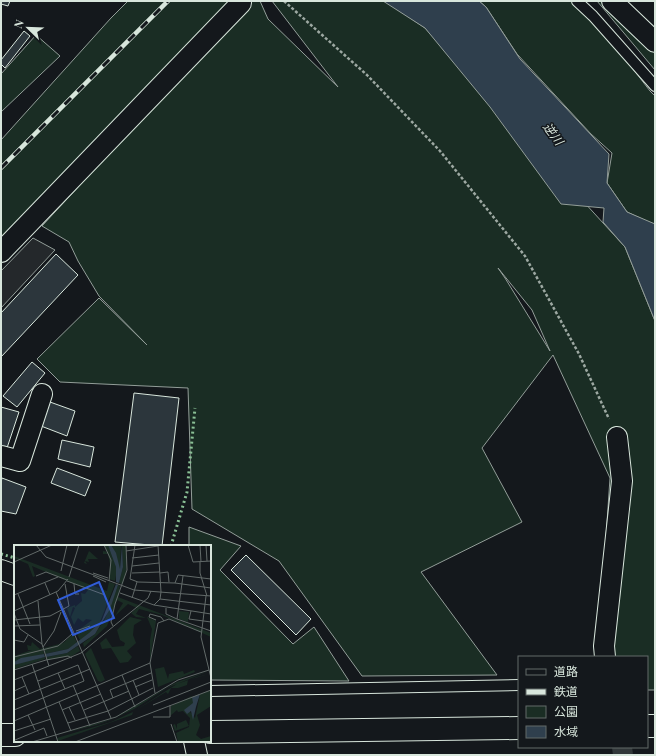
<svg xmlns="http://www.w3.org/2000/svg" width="656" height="756" viewBox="0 0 656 756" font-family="'Playfair Display','Noto Sans JP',serif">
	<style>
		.green { fill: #1a2d24; stroke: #939e99; fill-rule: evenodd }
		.parking { fill: #24282b; stroke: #939e99 }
		.water { fill: #2f3f4d; stroke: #939e99 }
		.building { fill: #2c363c; stroke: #d8e6dc }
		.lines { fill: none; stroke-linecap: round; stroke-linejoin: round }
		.minor-tunnel { stroke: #313739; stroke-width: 20; stroke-dasharray: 20 10; stroke-linecap: butt }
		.service-casing { stroke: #d8e6dc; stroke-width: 12 }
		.minor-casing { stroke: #d8e6dc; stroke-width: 22 }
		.tertiary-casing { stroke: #d8e6dc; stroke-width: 24 }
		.path { stroke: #9da8a2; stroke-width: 2.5; stroke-dasharray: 3 2; stroke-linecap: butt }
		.service { stroke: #14181c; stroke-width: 10 }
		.minor { stroke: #14181c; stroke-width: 20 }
		.tertiary { stroke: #14181c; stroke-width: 22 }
		.rail-casing { stroke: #d8e6dc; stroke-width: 4.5 }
		.rail { stroke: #14181c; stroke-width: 3; stroke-dasharray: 9; stroke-linecap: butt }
		.hedge { stroke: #8ac095; stroke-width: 3; stroke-dasharray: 2 3; stroke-linecap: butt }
		.labels { text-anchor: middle; stroke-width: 3; stroke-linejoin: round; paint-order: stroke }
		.water-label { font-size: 12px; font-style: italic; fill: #d8e6dc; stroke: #14181c }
		.inset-road { fill: none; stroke: #626a69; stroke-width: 1 }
		.view { fill: #305dd8; fill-opacity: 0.15; stroke: #305dd8; stroke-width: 2 }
		.inset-edge { fill: none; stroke: #d8e6dc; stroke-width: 2 }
	</style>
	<rect width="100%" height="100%" fill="#14181c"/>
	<!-- green -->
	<g class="green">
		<polygon points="128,1 235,1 1,244 1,140 111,18"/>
		<path d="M250,1H260L268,19L338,87L272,1H385L425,28L625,247L655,321V690H647V657H612L601,611L610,478L553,355L482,448L522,522L421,572L497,675L362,676L279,561L192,509L188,388L60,382L37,359L99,298L147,345L99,296L78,261L69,242L42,226ZM498,268L532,310L550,351L505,278Z"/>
		<polygon points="479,1 579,1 584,5 650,91 655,96 655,225 627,212 607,183 612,153 591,134 517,54 486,7"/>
		<polygon points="597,1 603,1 623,19 655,53 655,70"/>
		<polygon points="36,35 60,56 1,112 1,74"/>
		<polygon points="189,527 241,546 220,570 293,644 314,627 349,681 210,680 210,546 189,546"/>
	</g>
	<!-- parking -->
	<polygon class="parking" points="33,238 55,250 1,308 1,271"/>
	<!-- water -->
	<polygon class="water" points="383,1 479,1 486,7 520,59 609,154 607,183 627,212 655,224 655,321 625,247 603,222 604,208 561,204 490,107 425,28"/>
	<!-- building -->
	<g class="building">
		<polygon points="1,1 10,1 8,6 1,4"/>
		<polygon points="24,31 30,36 5,68 1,64 1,60"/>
		<polygon points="56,254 78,275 1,357 1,313"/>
		<polygon points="32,362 45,373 17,407 3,396"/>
		<polygon points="134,393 179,398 162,546 115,542"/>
		<polygon points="50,402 75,411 67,436 41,426"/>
		<polygon points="1,407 19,412 7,448 1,446"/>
		<polygon points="62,440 94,447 90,467 58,459"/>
		<polygon points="57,468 91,481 85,496 51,483"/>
		<polygon points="2,478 26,487 16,514 1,511 1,482"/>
		<polygon points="246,555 311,619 296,635 231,570"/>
	</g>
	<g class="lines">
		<!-- minor-tunnel -->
		<polyline class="minor-tunnel" points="622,747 623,755"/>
		<!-- service casing -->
		<g class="service-casing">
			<g id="service">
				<polyline points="577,1 593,16 655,86"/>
				<polyline points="210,691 519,685"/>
			</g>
		</g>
		<!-- minor casing -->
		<g class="minor-casing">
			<g id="minor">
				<polyline points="612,1 655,42"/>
				<polyline points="1,252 241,3"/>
				<polyline points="1,456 20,461 42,394"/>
				<polyline points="1,570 15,575"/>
				<polyline points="605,657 604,646 622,481 617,437"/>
				<polyline points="194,741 197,755"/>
			</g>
		</g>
		<!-- tertiary casing -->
		<g class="tertiary-casing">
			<g id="tertiary">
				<polyline points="647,726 655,726"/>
				<polyline points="210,732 519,728"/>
				<polyline points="1,735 15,735"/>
			</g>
		</g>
		<!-- path -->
		<polyline class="path" points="284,1 367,75 440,151 525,256 579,354 609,419"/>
		<!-- service -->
		<use href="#service" class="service"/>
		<!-- minor -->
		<use href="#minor" class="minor"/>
		<!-- tertiary -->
		<use href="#tertiary" class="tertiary"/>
		<!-- rail casing -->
		<g class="rail-casing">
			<polyline id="rail" points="1,168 168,1"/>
		</g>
		<!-- rail -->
		<use href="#rail" class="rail"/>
		<!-- hedge -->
		<g class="hedge">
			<polyline points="171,546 187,492 195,408"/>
			<polyline points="1,554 15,558"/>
		</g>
	</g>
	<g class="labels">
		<!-- water labels -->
		<g class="water-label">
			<text transform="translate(553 134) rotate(53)" y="4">逆川</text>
		</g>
	</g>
	<!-- overview -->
	<g transform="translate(14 545)">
		<rect width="197" height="197" fill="#14181c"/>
		<path d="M89,0H94L99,11L103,25L101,36L95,34L96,19L94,9H89V6L94,7ZM96,0H107L106,25ZM108,0H112V26L109,39L105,38L109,22ZM75,6L84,14H74L75,17L71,16L73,19L70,18ZM0,11L93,46L95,37L101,39L86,77L67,97L62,87L78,75L72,74L69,77L64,73L60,80L57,72L61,63L59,62L56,72L53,63L61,60V62L68,56L67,48L71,49L74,45L18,21L21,31L19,32L14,19L0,13ZM104,40L106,41L104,52L197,88V92L148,70L125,64L122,69L132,73L122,72L117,68L123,63L114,59L101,71L109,58L103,55L93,81L70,102L69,98L81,89L91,74ZM165,66L175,67L174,77L165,74ZM116,72L128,75L120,80L119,90L122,98L113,106L118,112L114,117L106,118L97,103L88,104L86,98L92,93L98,102L110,101L111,98L106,95L103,85ZM133,72L142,76L136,116V95L138,84ZM59,89L63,98L54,104L31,109L30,103L49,98ZM18,97L26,104L29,103L30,109L0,117V111L18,105H14L13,100L17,101ZM64,101L66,106L58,111L32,115V112L53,108ZM77,103L91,135L87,137L84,136L71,109ZM31,112V114L0,124V120L8,117ZM150,122L154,134L155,129L169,126L170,129L180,125L181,127L144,142L141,124ZM195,126L153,143L120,164L96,175L82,180L43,190L98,174L163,137ZM195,129L174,135L173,140L164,143H157L154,149L152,147L122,165L155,144L163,139L183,132ZM197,145V161L183,170L186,180L182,190L187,194L197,191V197H164L162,188L175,182L176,173L169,166L164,167L163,165L156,171L157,161L178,151L180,158L173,163L181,173L186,149ZM119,167L118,170L44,196L43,193L97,177ZM172,175L175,181L161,186L159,180L161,179L163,184V179Z" fill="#1a2d24"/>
		<path d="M94,0H97L102,8L106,24L108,0L109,22L105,38L102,37V22ZM102,39L104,40L96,64L81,89L53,108L32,112L31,109L54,104L75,88L88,75ZM30,109L31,112L0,120V117L7,113ZM186,149L182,162L179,175L177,166L173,169L170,165L179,158L178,152Z" fill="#2f3f4d"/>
		<path class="inset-road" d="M22,0L32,12L120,45L197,51M74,0H88M90,0L97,15L95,36M121,0L116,34L124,37L161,38L164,30L197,34M144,0L147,47L146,54L140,60L197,69M174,0L179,17L197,16M186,0L187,17M192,0L193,16M112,6L144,1M118,13L145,10M0,17L38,0M186,17V28L193,51M118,21L145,18M47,26L53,0M79,28L94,33M118,28L146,27M146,28L154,27L155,37M22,31L32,27L53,35M79,31L92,37M169,31L163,74L197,86M55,32L65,0M53,36L91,50M31,38L36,50M161,38L197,43M60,39L61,49H65M42,47L97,173M106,48L140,60M4,49L16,79M0,50L44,32M192,51L187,92L197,133M118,53L123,37M146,54L197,60M24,56L28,99L35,121M152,63V69L163,74M0,66L44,46L54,34M177,66L175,74L197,77M0,68L6,84L28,99M0,75L36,71L55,61L51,39M142,75L135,72L136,69L147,72L150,76M0,81L26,80M99,81L97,77L101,59L113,25L112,0M62,86L76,81M0,95L10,97L14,90M29,102L40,86L47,67M0,112L44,101L58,89M18,119L44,197M0,125L32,115L54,111L58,113M44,128L51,144M108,130L121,162M8,132L15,149M0,135L67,108L134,53L137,46M119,135L125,150M59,140L76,181M121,142L138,135M0,146L11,141M141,148L136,118L144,78L155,74L187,87M99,153L96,145L137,128M0,155L76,124M45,157L57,186M139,160L197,137M55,162L61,175M0,165L70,136L64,120L24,136M48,165L87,149M70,165L115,146M14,170L21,185M139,172H156V160M0,176L136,118M54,178L94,166L139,143M157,179L163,197M0,186L37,174M1,195L30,183L33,191M18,197L102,172L164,135L195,125M61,197L197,145"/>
		<path class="view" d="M85,37L100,73L59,90L44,55Z"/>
		<rect width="197" height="197" class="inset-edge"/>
	</g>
	<!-- border -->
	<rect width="656" height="756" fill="none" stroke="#d8e6dc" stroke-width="4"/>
	<!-- legend -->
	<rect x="518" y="656" width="130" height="92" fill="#14181c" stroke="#626a69"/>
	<rect x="526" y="669" width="20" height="6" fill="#14181c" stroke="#626a69"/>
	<text x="554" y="676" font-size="12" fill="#d8e6dc">道路</text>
	<rect x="526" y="689" width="20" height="6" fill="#d8e6dc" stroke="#626a69"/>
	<text x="554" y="696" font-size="12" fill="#d8e6dc">鉄道</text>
	<rect x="526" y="706" width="20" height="12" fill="#1a2d24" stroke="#626a69"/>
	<text x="554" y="716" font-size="12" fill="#d8e6dc">公園</text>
	<rect x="526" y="726" width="20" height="12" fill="#2f3f4d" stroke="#626a69"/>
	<text x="554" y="736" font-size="12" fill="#d8e6dc">水域</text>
	<!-- north arrow -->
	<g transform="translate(28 28) rotate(293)" stroke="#14181c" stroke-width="3" paint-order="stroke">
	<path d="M0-3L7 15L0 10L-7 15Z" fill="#d8e6dc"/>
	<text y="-6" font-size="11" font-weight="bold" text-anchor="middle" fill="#d8e6dc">N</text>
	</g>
</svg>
